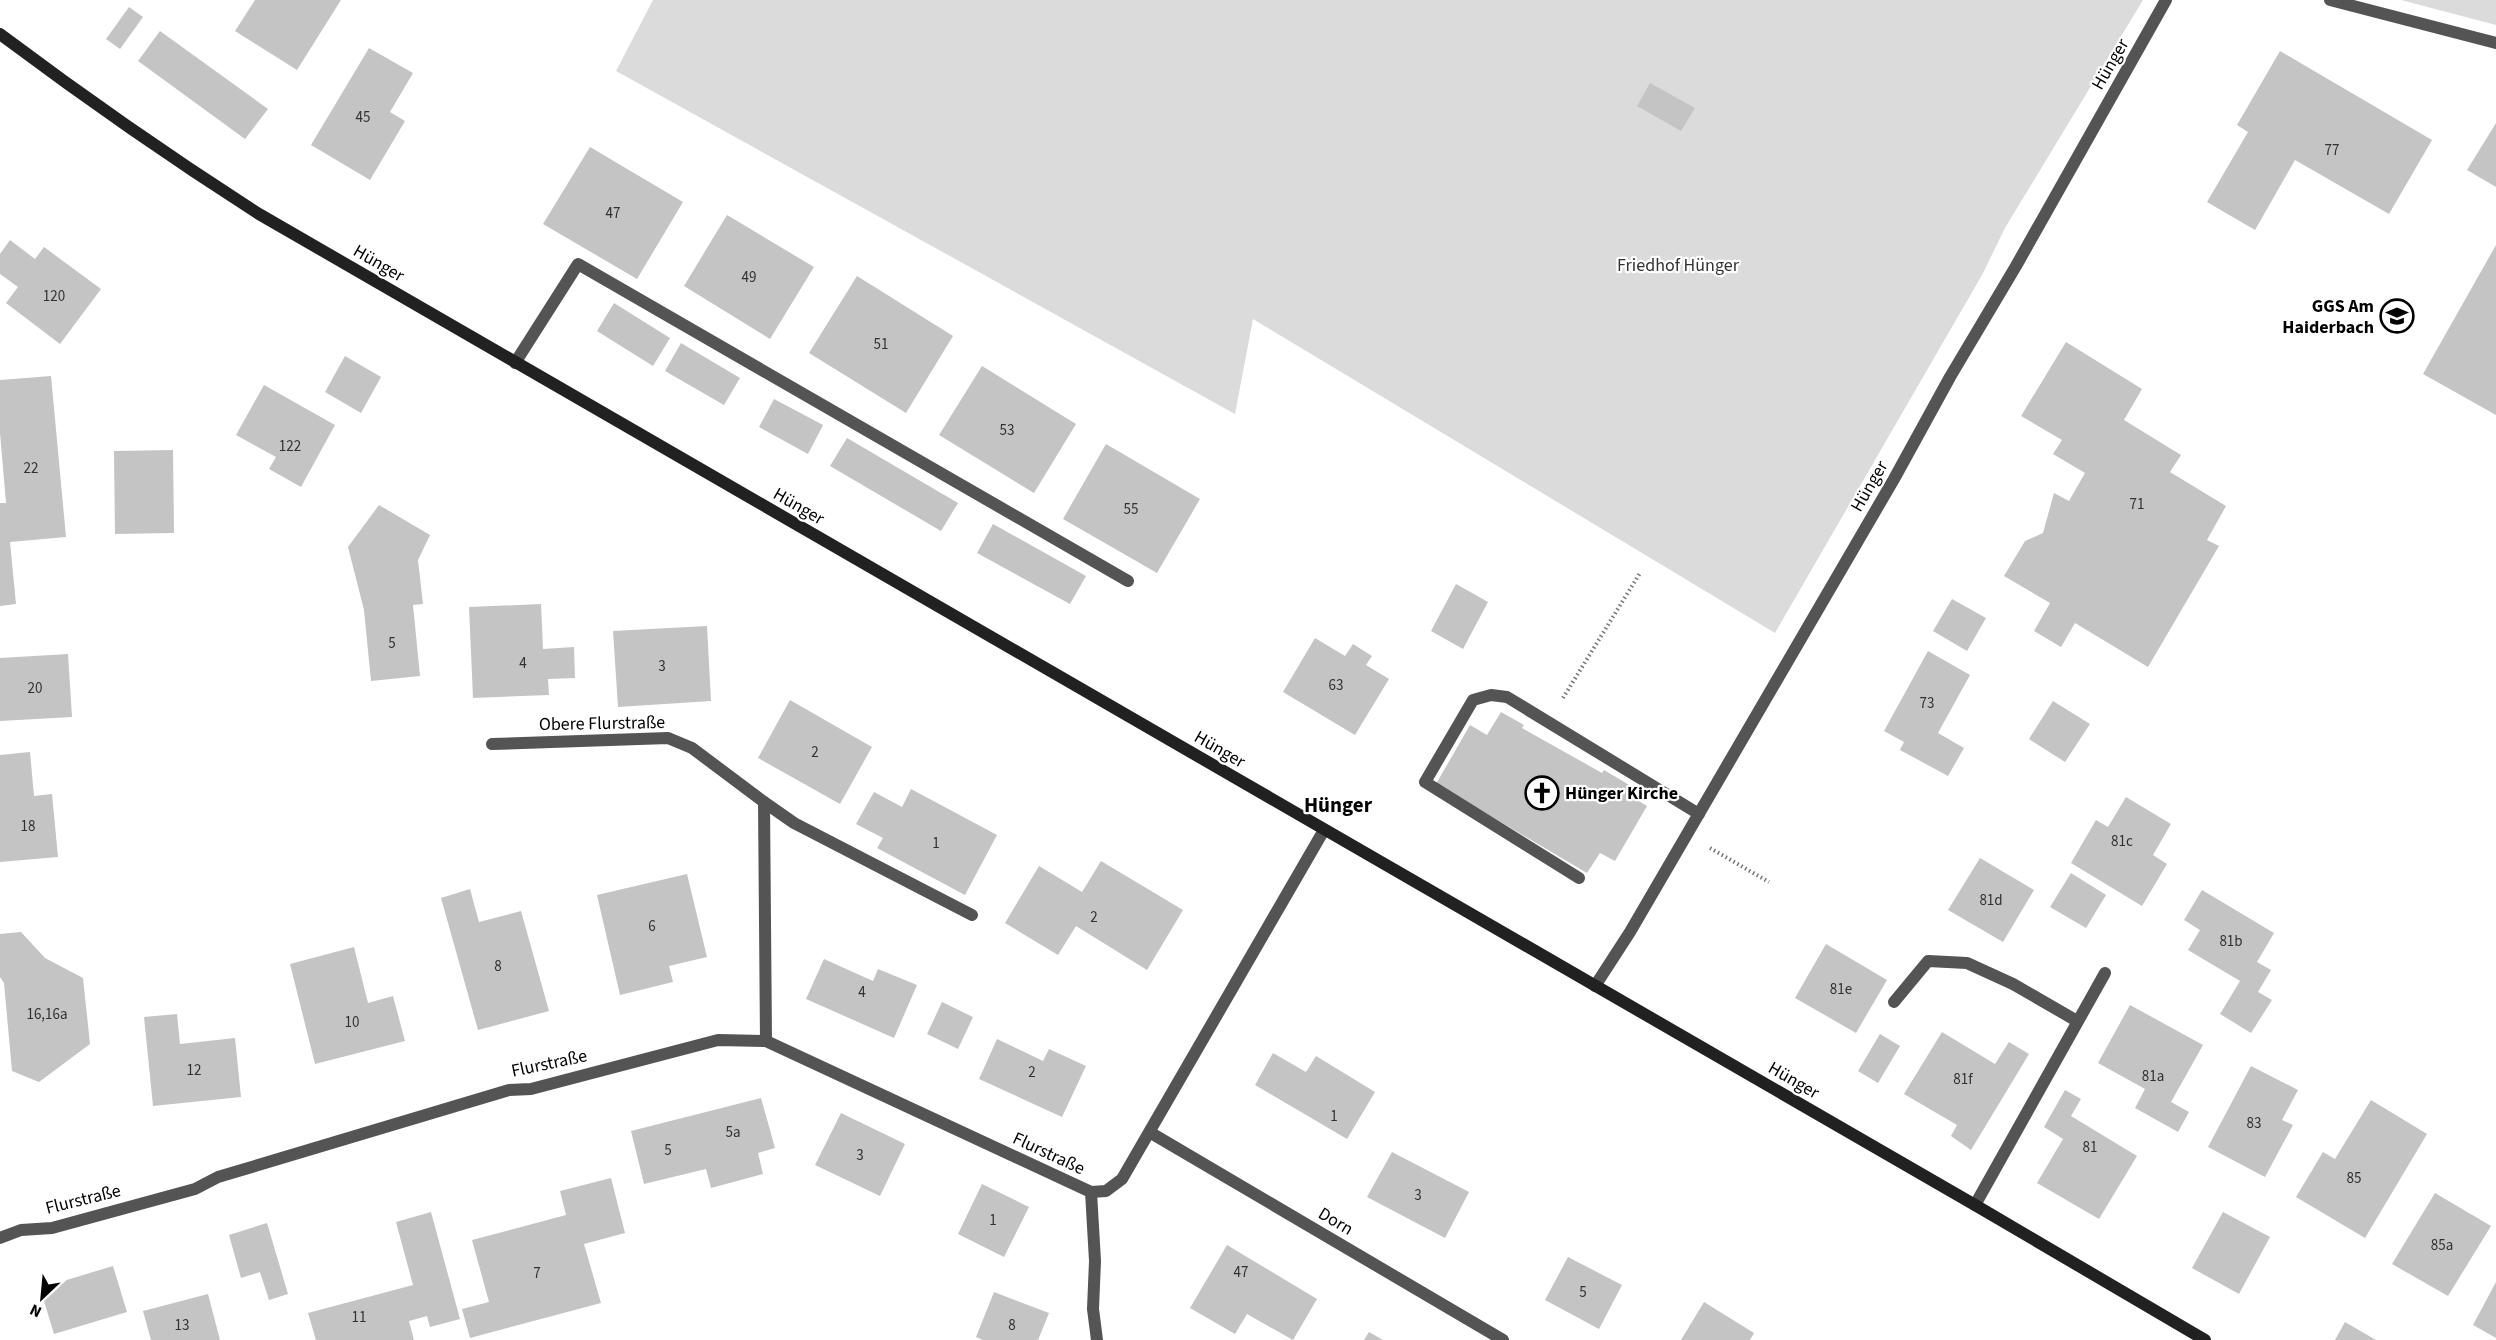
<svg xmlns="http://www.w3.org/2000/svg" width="2496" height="1340" viewBox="0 0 2496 1340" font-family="'Source Sans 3',sans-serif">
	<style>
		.green { fill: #dbdbdb }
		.building { fill: #c4c4c4 }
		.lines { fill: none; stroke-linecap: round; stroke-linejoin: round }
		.path { stroke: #767676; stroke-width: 4; stroke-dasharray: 1.5 3; stroke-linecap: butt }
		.service { stroke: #545454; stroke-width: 12 }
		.minor { stroke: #545454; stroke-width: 12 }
		.tertiary { stroke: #545454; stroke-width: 12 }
		.secondary { stroke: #212121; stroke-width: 12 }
		.labels { text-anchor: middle; stroke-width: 4.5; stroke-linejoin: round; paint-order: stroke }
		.number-label { font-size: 15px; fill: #313131 }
		.street-label { font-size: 18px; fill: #000; stroke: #fff }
		.park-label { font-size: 18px; fill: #323232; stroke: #fff }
		.poi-label { font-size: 18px; font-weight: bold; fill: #000; stroke: #fff; text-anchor: end }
		.quarter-label { font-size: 21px; font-weight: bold; fill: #000; stroke: #fff }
	</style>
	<rect width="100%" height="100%" fill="#fff"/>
	<!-- green -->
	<g class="green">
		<polygon points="653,0 2143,0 2005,228 1982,275 1775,633 1253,319 1235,414 616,71"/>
		<polygon points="2401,0 2496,0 2496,25"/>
	</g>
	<!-- building -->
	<g class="building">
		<polygon points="255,0 341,0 297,70 235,31"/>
		<polygon points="129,7 143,17 120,49 106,39"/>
		<polygon points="160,31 268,109 245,139 138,61"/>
		<polygon points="369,48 413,73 390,112 405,121 370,180 311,145"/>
		<polygon points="2280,51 2432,140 2389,214 2295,160 2255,230 2207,202 2248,132 2237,125"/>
		<polygon points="1650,83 1695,108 1681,131 1637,106"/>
		<polygon points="2496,123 2496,187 2467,170"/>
		<polygon points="590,147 683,202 637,279 543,224"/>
		<polygon points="727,215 814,267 770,339 684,286"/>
		<polygon points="10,240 35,259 44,247 101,289 60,344 6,303 18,287 0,274 0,254"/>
		<polygon points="2496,245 2496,415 2423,374"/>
		<polygon points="857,276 953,336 906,413 809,353"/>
		<polygon points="614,303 670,338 653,366 597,331"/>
		<polygon points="2066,342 2142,389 2124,420 2181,455 2170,472 2226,506 2207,540 2219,546 2148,667 2075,623 2061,647 2034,631 2050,603 2004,576 2025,541 2043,533 2054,493 2069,501 2085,473 2053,454 2062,440 2021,416"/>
		<polygon points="681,343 740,378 724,405 665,371"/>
		<polygon points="345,356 381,377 361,413 325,392"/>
		<polygon points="982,366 1076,424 1034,493 939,435"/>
		<polygon points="51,376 66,537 10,542 16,604 0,606 0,503 6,503 0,433 0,380"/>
		<polygon points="264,385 335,425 301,487 269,469 276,457 236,435"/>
		<polygon points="774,399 823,425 808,454 759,427"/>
		<polygon points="847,438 958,503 941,531 830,466"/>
		<polygon points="1106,444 1200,499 1157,573 1063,519"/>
		<polygon points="173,450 174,533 115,534 114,451"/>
		<polygon points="379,505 430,535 418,560 423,604 413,605 420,676 371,681 364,610 348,547"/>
		<polygon points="993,524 1086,576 1070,604 977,553"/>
		<polygon points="1456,584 1488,602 1463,649 1431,631"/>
		<polygon points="1952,599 1986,618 1967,651 1933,631"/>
		<polygon points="541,604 543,649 574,647 575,678 548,679 549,695 473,698 469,607"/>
		<polygon points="707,626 711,701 618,707 613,631"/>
		<polygon points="1315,638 1345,656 1353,644 1372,656 1366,665 1389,679 1355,735 1283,692"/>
		<polygon points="1928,651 1970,675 1938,733 1964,748 1948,776 1900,750 1904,742 1884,731"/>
		<polygon points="68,654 72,717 0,721 0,658"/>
		<polygon points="790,700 872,747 840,804 758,758"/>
		<polygon points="2053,701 2090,724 2065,762 2029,739"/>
		<polygon points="1501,712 1524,725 1522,728 1602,773 1604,770 1636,789 1632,797 1647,806 1615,861 1600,853 1587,873 1436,784 1470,725 1487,735"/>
		<polygon points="30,752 34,796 52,794 58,857 0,862 0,755"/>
		<polygon points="911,789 997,835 965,895 877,848 883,838 856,824 874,792 902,807"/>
		<polygon points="2126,797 2171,824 2153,855 2167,864 2142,906 2071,863 2096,820 2108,827"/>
		<polygon points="1980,858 2034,890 2003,942 1948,910"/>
		<polygon points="1101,861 1183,910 1147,970 1076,926 1058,955 1005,923 1039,866 1082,892"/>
		<polygon points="2071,873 2106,895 2086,928 2050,907"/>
		<polygon points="687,874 707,957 669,966 673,982 620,995 597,895"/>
		<polygon points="470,889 479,922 521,911 549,1011 478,1030 441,898"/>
		<polygon points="2202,890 2274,933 2257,962 2271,970 2258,992 2272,1000 2251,1033 2220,1014 2240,981 2188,950 2200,930 2184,920"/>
		<polygon points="21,932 45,958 83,978 90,1044 39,1082 12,1071 4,983 0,977 0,934"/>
		<polygon points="1826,944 1887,980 1856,1033 1795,998"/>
		<polygon points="354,947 368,1003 393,996 405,1041 315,1064 290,964"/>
		<polygon points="824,959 873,981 878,969 917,985 894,1038 806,999"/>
		<polygon points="942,1002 973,1017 958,1049 927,1034"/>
		<polygon points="2130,1005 2203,1045 2171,1102 2189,1112 2178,1132 2135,1108 2145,1089 2098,1063"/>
		<polygon points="177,1014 180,1044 235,1038 241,1097 153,1106 144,1017"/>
		<polygon points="1942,1032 1995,1064 2009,1042 2029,1054 1971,1150 1951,1136 1957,1125 1904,1094"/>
		<polygon points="1880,1034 1900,1046 1878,1083 1858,1071"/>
		<polygon points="997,1039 1043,1061 1049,1049 1086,1066 1062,1117 979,1079"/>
		<polygon points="1273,1053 1306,1072 1316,1056 1375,1092 1347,1139 1255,1085"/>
		<polygon points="2251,1066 2298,1090 2282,1120 2293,1125 2265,1177 2208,1147"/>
		<polygon points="2065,1090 2081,1099 2071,1116 2137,1156 2099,1219 2037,1183 2063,1139 2044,1127"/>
		<polygon points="761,1098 775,1148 758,1153 763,1174 711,1188 706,1169 644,1184 631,1131"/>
		<polygon points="2371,1100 2427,1134 2365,1238 2296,1197 2323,1152 2335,1159"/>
		<polygon points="841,1113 905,1144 880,1196 815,1165"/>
		<polygon points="1392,1152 1469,1192 1445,1238 1367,1197"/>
		<polygon points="611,1178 625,1233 584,1244 601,1303 470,1338 462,1309 489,1302 472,1240 566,1215 560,1191"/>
		<polygon points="982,1184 1029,1207 1004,1257 958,1234"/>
		<polygon points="2435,1193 2491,1226 2448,1296 2392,1264"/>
		<polygon points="431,1212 460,1319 430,1327 427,1316 409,1321 414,1340 316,1340 308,1313 413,1285 396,1222"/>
		<polygon points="2223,1212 2270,1237 2239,1294 2192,1268"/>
		<polygon points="267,1223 288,1294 269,1300 260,1272 241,1278 229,1235"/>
		<polygon points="1227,1245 1317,1299 1293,1340 1247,1314 1235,1334 1190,1308"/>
		<polygon points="1568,1257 1622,1285 1599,1329 1545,1300"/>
		<polygon points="113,1266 127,1312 54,1334 40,1288"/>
		<polygon points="2496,1282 2496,1338 2473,1325"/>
		<polygon points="994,1292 1049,1313 1038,1340 983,1340 976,1337"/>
		<polygon points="208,1294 220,1340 151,1340 143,1311"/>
		<polygon points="1704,1302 1754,1333 1750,1340 1681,1340"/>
		<polygon points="2345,1322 2376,1340 2335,1340"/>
		<polygon points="1369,1332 1383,1340 1364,1340"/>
	</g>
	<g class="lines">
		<!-- path -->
		<g class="path">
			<polyline points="1563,698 1640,573"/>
			<polyline points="1710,848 1769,882"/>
		</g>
		<!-- service -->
		<g class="service">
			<polyline points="515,363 578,264 1128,581"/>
			<polyline points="492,744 668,738 692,748 764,802"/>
			<polyline points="1579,878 1425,782 1473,700 1491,695 1507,697 1699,814"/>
			<polyline points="766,1041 764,802 794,823 972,915"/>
		</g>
		<!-- minor -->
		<g class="minor">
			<polyline points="1595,986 1630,932 1894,479 1950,377 2016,266 2166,0"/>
			<polyline points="1894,1002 1928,961 1967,963 2013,984 2077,1021"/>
			<polyline points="1151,1133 1503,1340"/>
			<polyline points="1091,1192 1106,1191 1122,1179 1324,830"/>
			<polyline points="1091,1192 1095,1261 1093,1309 1097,1340"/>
			<polyline points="1975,1205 2105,973"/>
			<polyline points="0,1238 21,1230 52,1228 195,1189 218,1177 509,1090 531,1089 718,1040 766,1041 1091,1192"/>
		</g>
		<!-- tertiary -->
		<polyline class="tertiary" points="2330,0 2496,43"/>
		<!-- secondary -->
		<path class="secondary" d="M0,34C84,97 170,157 259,214L1975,1205L2205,1340"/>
	</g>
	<!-- icons -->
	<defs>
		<g id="school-ring" transform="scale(1.725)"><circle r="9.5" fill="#fff" stroke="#000" stroke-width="1.5"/><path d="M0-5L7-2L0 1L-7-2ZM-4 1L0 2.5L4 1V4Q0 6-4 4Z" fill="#000"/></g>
		<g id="church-ring" transform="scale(1.725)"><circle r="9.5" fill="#fff" stroke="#000" stroke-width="1.5"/><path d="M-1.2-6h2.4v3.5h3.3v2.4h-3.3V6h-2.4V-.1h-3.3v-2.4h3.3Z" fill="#000"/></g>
	</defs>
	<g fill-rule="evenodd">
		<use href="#school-ring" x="2397" y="316"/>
		<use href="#church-ring" x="1542" y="793"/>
	</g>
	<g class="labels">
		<!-- number labels -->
		<g class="number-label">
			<text x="363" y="122">45</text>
			<text x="2332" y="155">77</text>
			<text x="613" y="218">47</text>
			<text x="749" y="282">49</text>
			<text x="54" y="301">120</text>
			<text x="881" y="349">51</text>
			<text x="1007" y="435">53</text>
			<text x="290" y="451">122</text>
			<text x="31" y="473">22</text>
			<text x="2137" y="509">71</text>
			<text x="1131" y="514">55</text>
			<text x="392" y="648">5</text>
			<text x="523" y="668">4</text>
			<text x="662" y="671">3</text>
			<text x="1336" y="690">63</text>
			<text x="35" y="693">20</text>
			<text x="1927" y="708">73</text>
			<text x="815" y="757">2</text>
			<text x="28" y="831">18</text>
			<text x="2122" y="846">81c</text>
			<text x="936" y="848">1</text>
			<text x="1991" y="905">81d</text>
			<text x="1094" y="922">2</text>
			<text x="652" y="931">6</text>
			<text x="2231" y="946">81b</text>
			<text x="498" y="971">8</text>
			<text x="1841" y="994">81e</text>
			<text x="862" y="997">4</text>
			<text x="47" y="1019">16,16a</text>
			<text x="352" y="1027">10</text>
			<text x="194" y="1075">12</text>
			<text x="1032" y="1077">2</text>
			<text x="2153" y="1081">81a</text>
			<text x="1963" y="1084">81f</text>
			<text x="1334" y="1121">1</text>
			<text x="2254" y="1128">83</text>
			<text x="733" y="1137">5a</text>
			<text x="2090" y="1152">81</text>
			<text x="668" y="1155">5</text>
			<text x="860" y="1160">3</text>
			<text x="2354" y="1183">85</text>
			<text x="1418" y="1200">3</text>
			<text x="993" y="1225">1</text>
			<text x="2442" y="1250">85a</text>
			<text x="1241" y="1277">47</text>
			<text x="537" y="1278">7</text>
			<text x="1583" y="1297">5</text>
			<text x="359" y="1322">11</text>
			<text x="182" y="1330">13</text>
			<text x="1012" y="1330">8</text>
		</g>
		<!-- street labels -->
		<g class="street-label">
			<text transform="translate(2110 64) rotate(-60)" y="6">Hünger</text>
			<text transform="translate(379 263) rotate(30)" y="6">Hünger</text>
			<text transform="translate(1869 486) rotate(-60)" y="6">Hünger</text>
			<text transform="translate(799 506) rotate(30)" y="6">Hünger</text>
			<text transform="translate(602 723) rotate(-1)" y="6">Obere Flurstraße</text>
			<text transform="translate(1220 749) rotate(30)" y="6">Hünger</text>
			<text transform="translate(549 1063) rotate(-12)" y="6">Flurstraße</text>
			<text transform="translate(1794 1080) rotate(30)" y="6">Hünger</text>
			<text transform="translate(1049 1153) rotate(25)" y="6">Flurstraße</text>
			<text transform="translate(83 1199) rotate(-14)" y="6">Flurstraße</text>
			<text transform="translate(1336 1221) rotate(31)" y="6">Dorn</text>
		</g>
		<!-- park labels -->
		<g class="park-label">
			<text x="1678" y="271">Friedhof Hünger</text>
		</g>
		<!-- poi labels -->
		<g class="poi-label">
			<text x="2374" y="312">GGS Am<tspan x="2374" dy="21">Haiderbach</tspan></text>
			<text x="1565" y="799" text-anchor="start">Hünger Kirche</text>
		</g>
		<!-- quarter labels -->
		<g class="quarter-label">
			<text x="1338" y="812">Hünger</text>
		</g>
	</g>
	<!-- north arrow -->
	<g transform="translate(42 1298) rotate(206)" stroke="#ffffff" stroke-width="4.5" paint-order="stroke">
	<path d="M0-4.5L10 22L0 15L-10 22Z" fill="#000000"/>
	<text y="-9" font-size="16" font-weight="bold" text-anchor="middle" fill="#000000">N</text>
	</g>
</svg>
